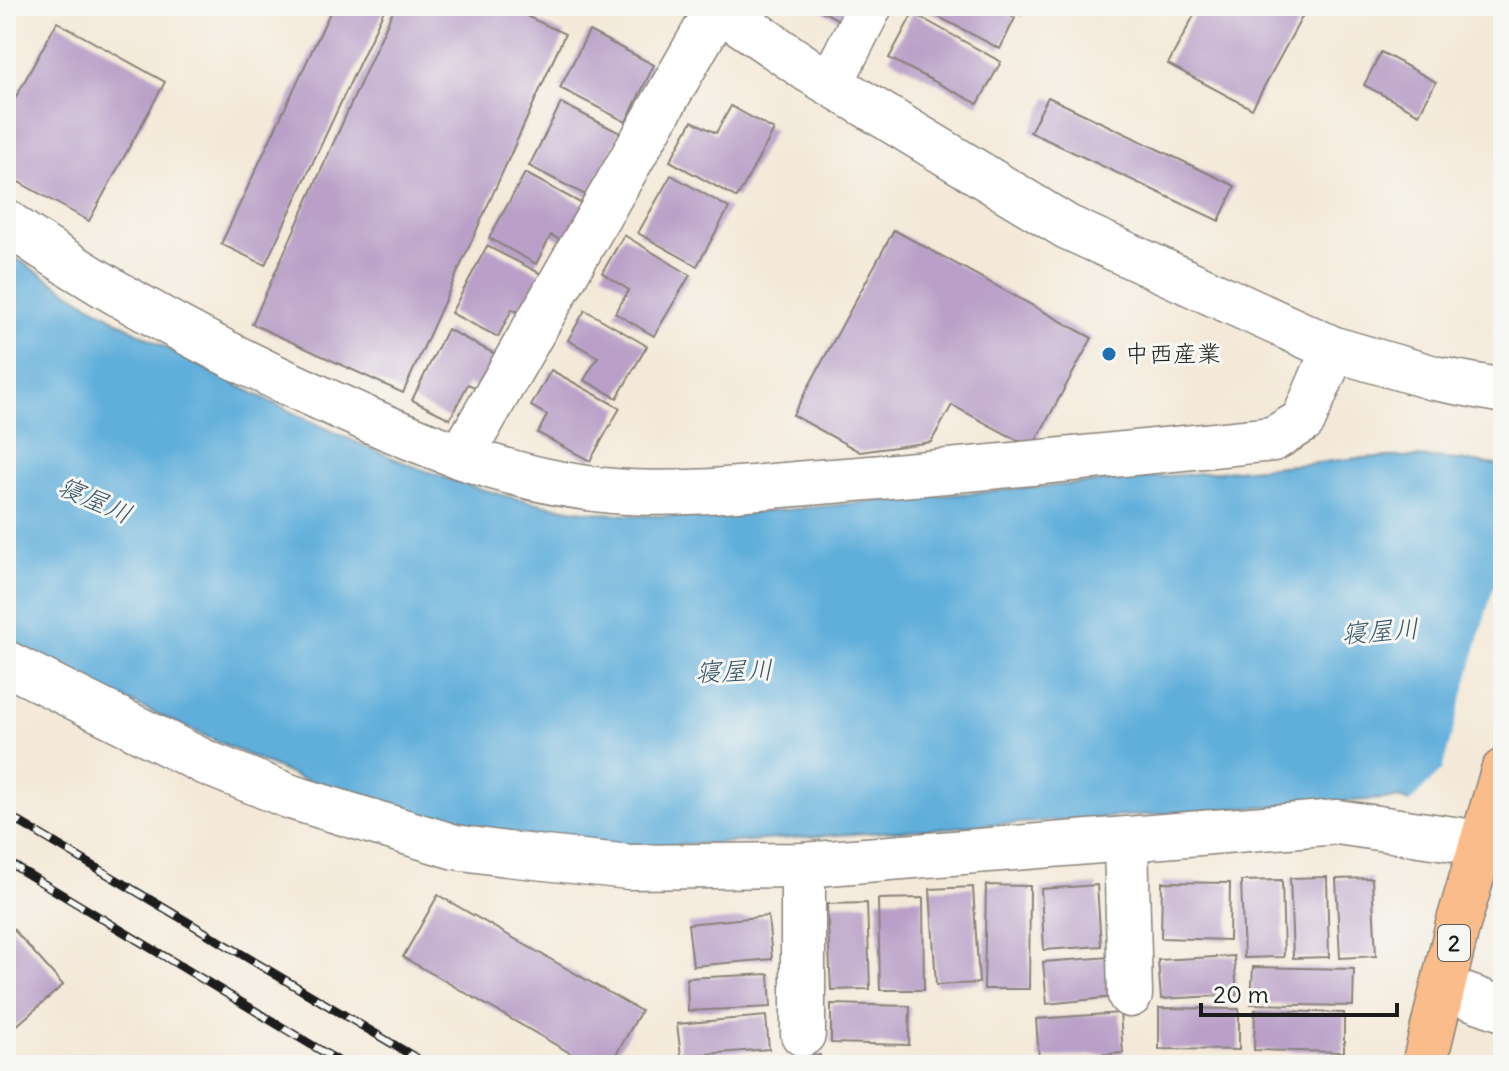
<svg xmlns="http://www.w3.org/2000/svg" width="1509" height="1071" viewBox="0 0 1509 1071" font-family="Delius,'Klee One',sans-serif">
	<style>
		.water { fill: #61afdb; stroke: #3e667c; stroke-width: 2 }
		.pier { fill: #f4e9d8 }
		.building { fill: #baa0c8 }
		.lines { fill: none; stroke-linecap: round; stroke-linejoin: round }
		.minor-casing { stroke: #88827a; stroke-width: 47 }
		.major-casing { stroke: #88827a; stroke-width: 47 }
		.minor { stroke: #fff; stroke-width: 44 }
		.major { stroke: #f9bc8a; stroke-width: 44 }
		.rail-casing { stroke: #1c1c1c; stroke-width: 9 }
		.rail { stroke: #f6f6f2; stroke-width: 6; stroke-dasharray: 18; stroke-linecap: butt }
		.poi-dot { fill: #1f6fb2; stroke: #f6f6f2; stroke-width: 3 }
		.labels { text-anchor: middle; stroke-width: 6; stroke-linejoin: round; paint-order: stroke }
		.shield { fill: #f6f6f2; stroke: #5d5d5c; stroke-width: 2 }
		.shield-label { font-size: 22px; font-weight: bold; fill: #1c1c1c }
		.poi-label { font-size: 24px; fill: #1c1c1c; stroke: #f6f6f2; text-anchor: start }
		.water-label { font-size: 26px; font-style: italic; fill: #385768; stroke: #f6f6f2 }
	</style>
	<rect width="100%" height="100%" fill="#f6f6f2"/>
	<filter id="ink" filterUnits="userSpaceOnUse"><feTurbulence type="fractalNoise" baseFrequency=".0125" numOctaves="2"/><feDisplacementMap in="SourceGraphic" scale="16" xChannelSelector="R" yChannelSelector="G"/><feConvolveMatrix kernelMatrix="1 2 1 2 8 2 1 2 1" color-interpolation-filters="sRGB"/></filter>
	<filter id="wash" filterUnits="userSpaceOnUse"><feTurbulence type="fractalNoise" baseFrequency=".006" numOctaves="4" result="noise"/><feDisplacementMap in="SourceGraphic" scale="32" xChannelSelector="R" yChannelSelector="G"/><feGaussianBlur stdDeviation="1.8" result="paint"/><feColorMatrix in="noise" values="0 0 0 0 0 0 0 0 0 0 0 0 0 0 0 0 0 1.4 0 .05"/><feComposite in="paint" operator="in"/></filter>
	<g filter="url(#wash)">
		<rect width="100%" height="100%" fill="#f4e9d8"/>
		<!-- water -->
		<path class="water" d="M6,251C82,304 163,347 245,389C358,446 474,501 602,513C697,522 797,508 891,500C1034,488 1176,475 1318,463C1381,453 1440,456 1503,466V806L1420,805L1398,798L718,843L632,846L460,828L299,778L77,678L6,641Z"/>
		<!-- pier -->
		<polygon class="pier" points="1503,553 1503,810 1420,809 1407,805 1442,770"/>
		<g id="blocks">
			<!-- building -->
			<g class="building">
				<polygon points="333,6 386,6 265,265 221,244"/>
				<polygon points="395,6 505,6 565,34 403,393 252,324"/>
				<polygon points="812,6 849,6 841,21"/>
				<polygon points="918,6 991,6 1015,18 1000,49"/>
				<polygon points="1004,6 1026,6 1021,15"/>
				<polygon points="1199,6 1308,6 1252,109 1168,64"/>
				<polygon points="913,13 1001,62 978,104 889,58"/>
				<polygon points="57,22 165,82 89,221 6,175 6,115"/>
				<polygon points="589,31 654,65 626,122 560,88"/>
				<polygon points="1381,52 1436,82 1419,114 1364,85"/>
				<polygon points="1048,97 1235,186 1219,221 1030,132"/>
				<polygon points="561,103 620,133 589,197 529,166"/>
				<polygon points="731,106 774,130 737,198 670,161 692,121 716,133"/>
				<polygon points="525,173 586,206 566,243 551,235 536,264 489,238"/>
				<polygon points="671,175 729,208 697,266 638,233"/>
				<polygon points="894,230 1092,338 1032,448 952,405 931,442 860,452 793,415"/>
				<polygon points="624,235 690,275 654,336 615,313 629,290 602,273"/>
				<polygon points="487,246 549,278 528,317 512,309 498,337 451,313"/>
				<polygon points="585,310 647,346 617,398 584,380 598,357 568,340"/>
				<polygon points="447,329 503,358 485,392 468,384 450,419 412,400"/>
				<polygon points="551,370 620,408 590,461 538,433 547,415 531,406"/>
				<polygon points="1327,877 1329,957 1293,958 1290,878"/>
				<polygon points="1372,878 1376,956 1340,958 1336,879"/>
				<polygon points="1282,880 1284,957 1244,958 1241,881"/>
				<polygon points="1162,882 1230,883 1229,940 1161,938"/>
				<polygon points="986,885 1030,886 1029,989 984,989"/>
				<polygon points="1097,885 1101,946 1044,950 1041,889"/>
				<polygon points="973,887 979,983 936,985 930,889"/>
				<polygon points="438,895 641,1011 610,1065 591,1065 403,957"/>
				<polygon points="923,898 924,990 880,990 878,899"/>
				<polygon points="867,903 870,989 831,990 827,904"/>
				<polygon points="768,916 772,959 693,966 688,924"/>
				<polygon points="6,921 63,985 6,1035"/>
				<polygon points="1234,956 1237,995 1161,999 1158,960"/>
				<polygon points="1110,957 1114,997 1047,1004 1043,962"/>
				<polygon points="1253,967 1354,969 1353,1006 1251,1004"/>
				<polygon points="769,974 771,1007 688,1011 687,978"/>
				<polygon points="831,1004 910,1006 909,1045 831,1043"/>
				<polygon points="1159,1008 1239,1009 1239,1050 1159,1049"/>
				<polygon points="1255,1010 1344,1013 1344,1052 1254,1050"/>
				<polygon points="1120,1013 1123,1053 1039,1059 1036,1019"/>
				<polygon points="766,1016 769,1049 681,1056 677,1024"/>
				<polygon points="820,1055 821,1065 768,1065 768,1063"/>
			</g>
		</g>
	</g>
	<g filter="url(#ink)">
		<use href="#blocks" fill-opacity="0" stroke="#88827a" stroke-width="2"/>
		<g class="lines">
			<!-- minor casing -->
			<g class="minor-casing">
				<g id="minor">
					<polyline points="715,6 810,71 1067,227 1334,349 1434,378 1503,391"/>
					<polyline points="831,83 870,6"/>
					<path d="M6,222C106,292 216,351 327,401C418,443 512,482 613,491C686,497 760,486 833,481C980,469 1126,454 1273,439L1303,421L1334,349"/>
					<polyline points="461,457 718,8"/>
					<polyline points="6,663 204,762 291,797 455,847 507,854 629,867 803,865 1337,822 1481,843"/>
					<polyline points="1126,841 1130,995"/>
					<polyline points="1444,988 1503,1009"/>
					<polyline points="803,1034 803,865"/>
				</g>
			</g>
			<!-- major casing -->
			<g class="major-casing">
				<polyline id="major" points="1424,1065 1457,928 1503,771"/>
			</g>
			<!-- minor -->
			<use href="#minor" class="minor"/>
			<!-- major -->
			<use href="#major" class="major"/>
			<!-- rail casing -->
			<g class="rail-casing">
				<g id="rail">
					<polyline points="6,814 428,1065"/>
					<polyline points="6,861 345,1065"/>
				</g>
			</g>
			<!-- rail -->
			<use href="#rail" class="rail"/>
		</g>
	</g>
	<!-- markers -->
	<circle class="poi-dot" cx="1109" cy="354" r="8"/>
	<g class="labels">
		<!-- shield labels -->
		<rect class="shield" x="1438" y="925" width="32" height="36" rx="6"/>
		<g class="shield-label">
			<text x="1454" y="951">2</text>
		</g>
		<!-- poi labels -->
		<g class="poi-label">
			<text x="1125" y="362">中西産業</text>
		</g>
		<!-- water labels -->
		<g class="water-label">
			<text transform="translate(95 500) rotate(24)" y="9">寝屋川</text>
			<text transform="translate(1380 631) rotate(-4)" y="9">寝屋川</text>
			<text transform="translate(734 671) rotate(-2)" y="9">寝屋川</text>
		</g>
	</g>
	<!-- margin -->
	<rect width="1509" height="1071" fill="none" stroke="#f6f6f2" stroke-width="32"/>
	<!-- scale -->
	<path d="M1201 1003v12h196v-12" fill="none" stroke="#1c1c1c" stroke-width="4"/>
	<text x="1213" y="1003" font-size="24" fill="#1c1c1c" stroke="#f6f6f2" stroke-width="6" paint-order="stroke">20 m</text>
</svg>
